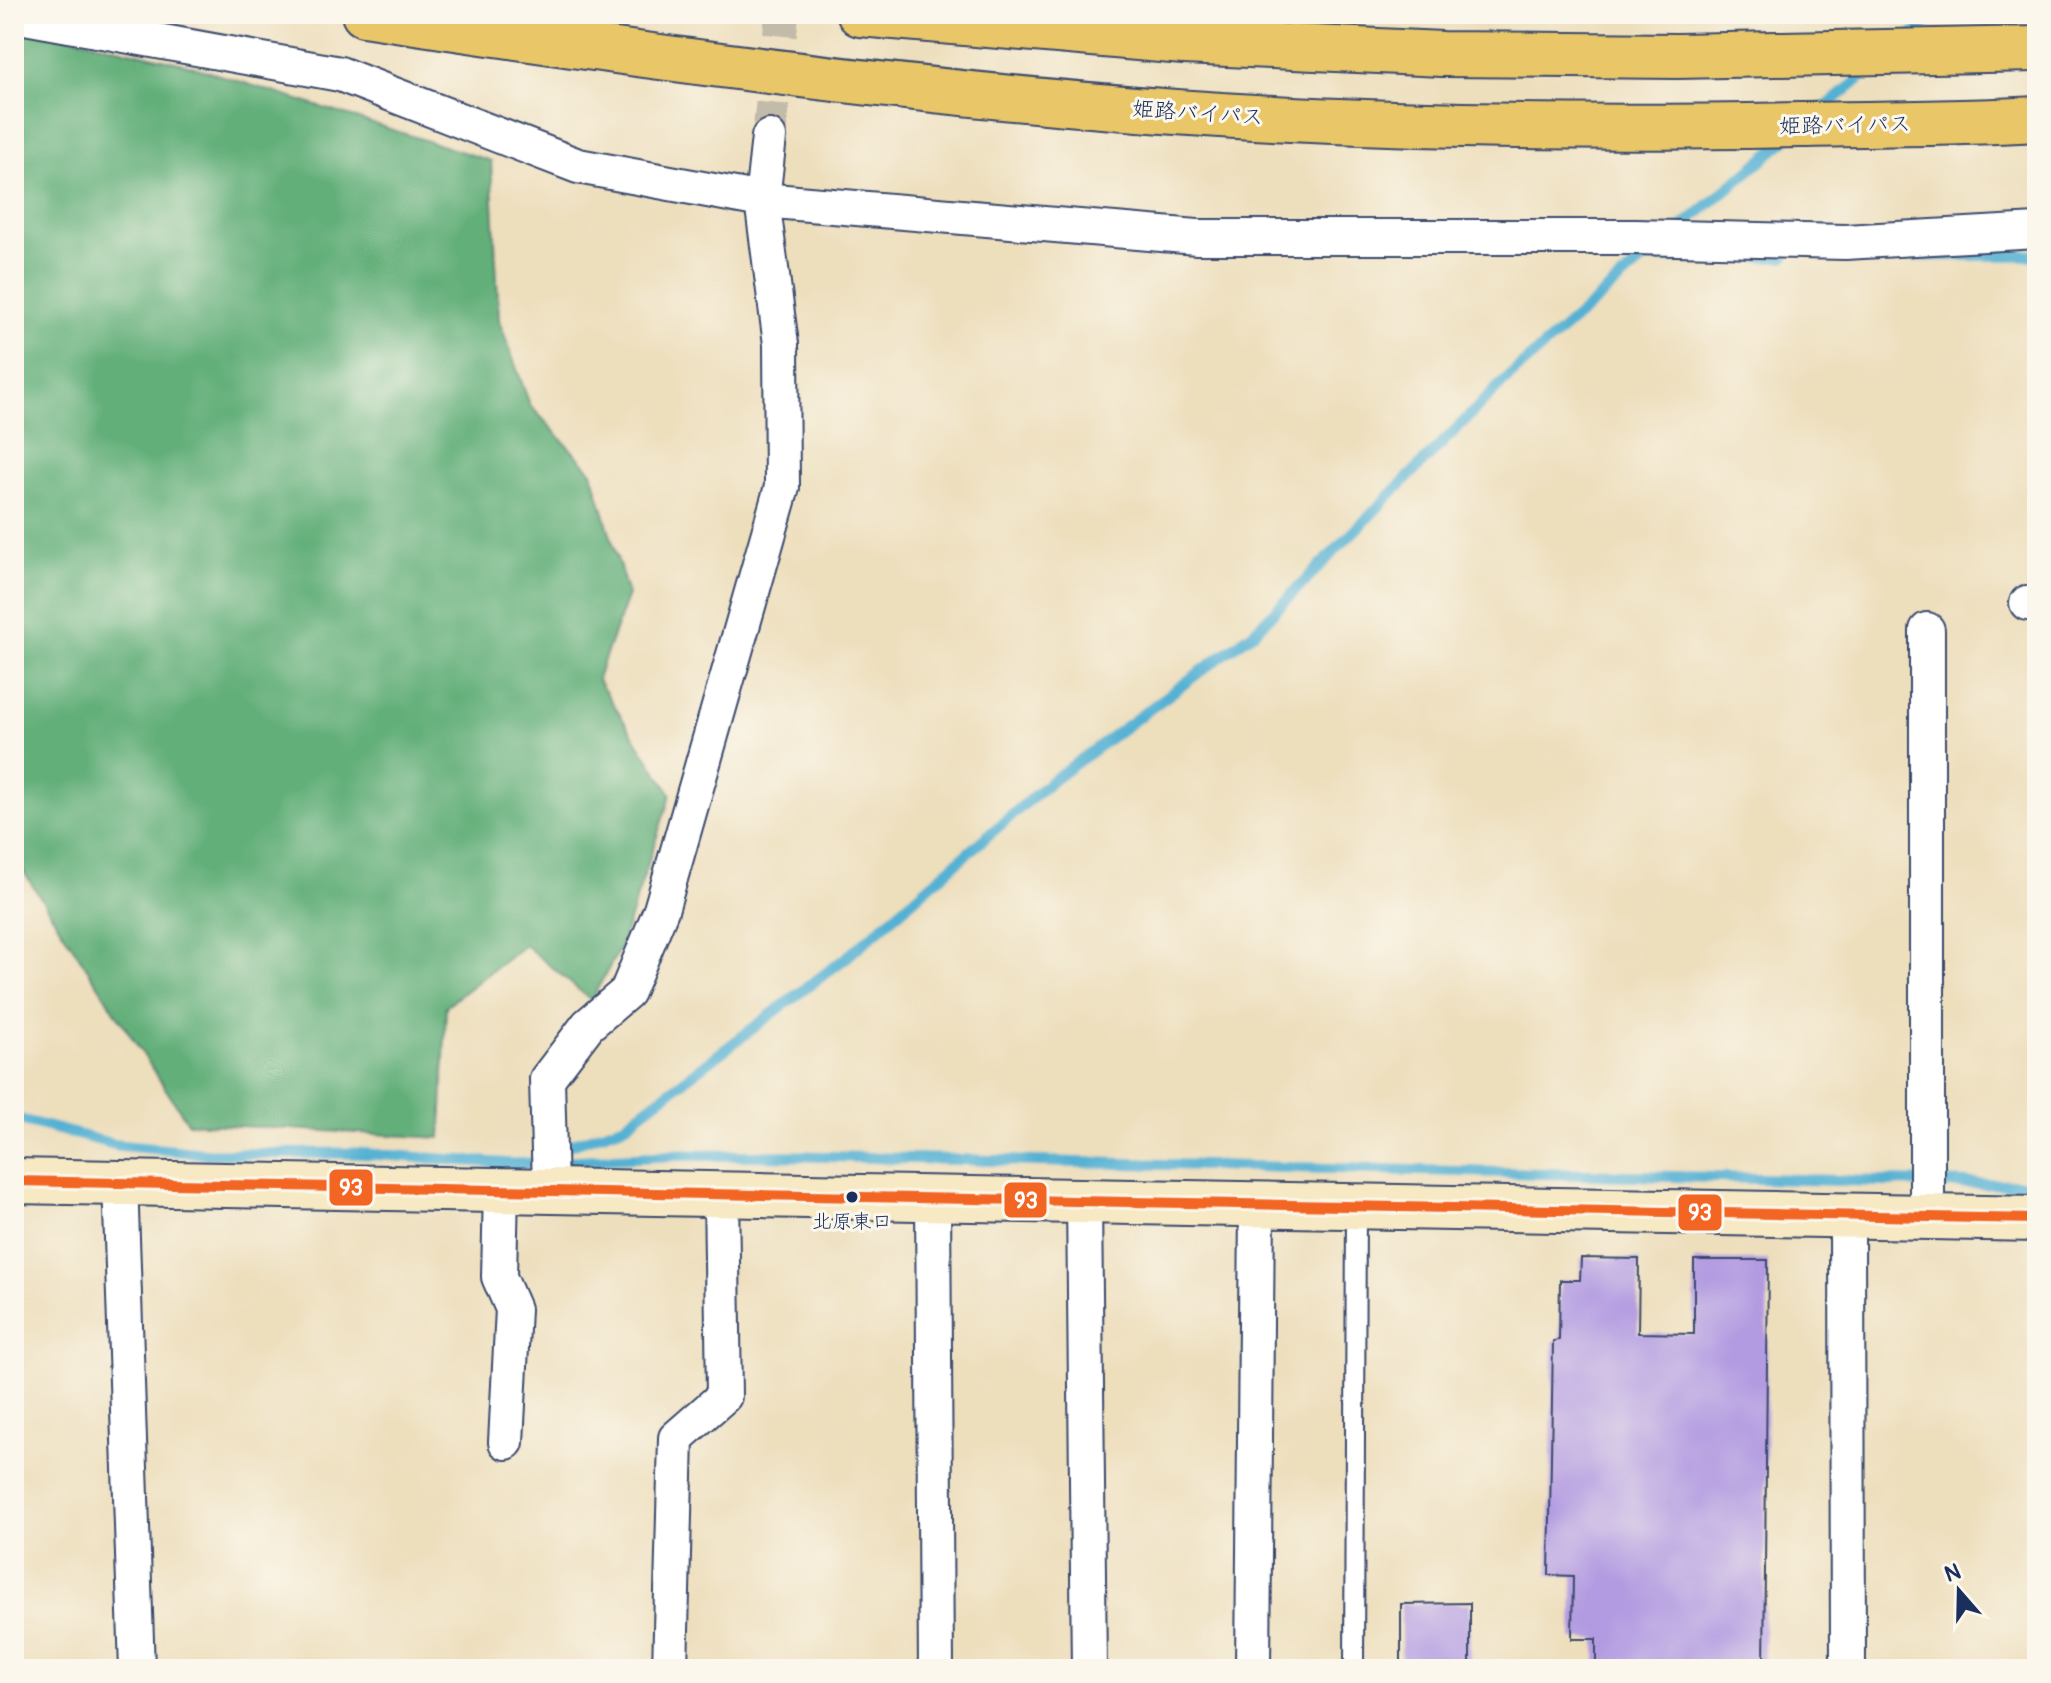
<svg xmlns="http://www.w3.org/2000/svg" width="2051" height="1683" viewBox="0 0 2051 1683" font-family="Pangolin,'Klee One',sans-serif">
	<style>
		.forest { fill: #62af79; stroke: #3e6f6c; stroke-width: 2 }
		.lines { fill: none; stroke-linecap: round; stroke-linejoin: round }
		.stream { stroke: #55b1d3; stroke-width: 11 }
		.building { fill: #b29be1 }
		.street-tunnel { stroke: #c3bba9; stroke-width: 34; stroke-dasharray: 34 17; stroke-linecap: butt }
		.lane-casing { stroke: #3a496c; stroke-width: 22 }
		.street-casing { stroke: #3a496c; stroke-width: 38 }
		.secondary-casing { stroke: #3a496c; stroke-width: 48 }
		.highway-casing { stroke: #3a496c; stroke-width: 48 }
		.lane { stroke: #fff; stroke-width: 18 }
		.street { stroke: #fff; stroke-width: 34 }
		.secondary { stroke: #f6e9c3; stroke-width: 44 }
		.highway { stroke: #e9c769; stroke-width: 44 }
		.bus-1-casing { stroke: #fbf7ec; stroke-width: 16 }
		.bus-1 { stroke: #f26522; stroke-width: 10 }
		.bus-dot { fill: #1b2f5e; stroke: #fbf7ec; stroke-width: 3 }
		.labels { text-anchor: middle; stroke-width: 6; stroke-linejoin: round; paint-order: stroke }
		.bus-label { font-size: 20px; fill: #1b2f5e; stroke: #fbf7ec }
		.street-label { font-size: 22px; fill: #1b2f5e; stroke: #fbf7ec }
		.line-badge { stroke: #fbf7ec; stroke-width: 3 }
		.badge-label { font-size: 22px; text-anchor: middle; font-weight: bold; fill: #fff }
	</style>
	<rect width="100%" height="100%" fill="#fbf7ec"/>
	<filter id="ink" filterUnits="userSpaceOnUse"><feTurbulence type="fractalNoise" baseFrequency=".0125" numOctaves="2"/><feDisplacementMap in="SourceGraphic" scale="16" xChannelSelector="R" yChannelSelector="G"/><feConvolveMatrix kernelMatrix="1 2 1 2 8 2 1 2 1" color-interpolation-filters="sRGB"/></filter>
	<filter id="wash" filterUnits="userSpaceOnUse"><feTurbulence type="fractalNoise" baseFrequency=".006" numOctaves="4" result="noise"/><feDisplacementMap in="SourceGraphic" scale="32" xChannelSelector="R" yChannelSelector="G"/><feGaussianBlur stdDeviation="1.8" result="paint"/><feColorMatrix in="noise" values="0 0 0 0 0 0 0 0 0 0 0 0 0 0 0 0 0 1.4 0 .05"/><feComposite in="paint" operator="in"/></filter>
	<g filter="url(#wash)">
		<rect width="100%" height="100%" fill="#eddebc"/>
		<!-- forest -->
		<polygon class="forest" points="14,23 188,65 491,161 499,320 530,405 592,472 628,595 597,679 671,794 620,948 591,1000 525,945 446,1006 441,1138 188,1123 14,857"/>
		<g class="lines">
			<!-- stream -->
			<g class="stream">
				<polyline points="1910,37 1938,14"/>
				<polyline points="1821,111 1875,66"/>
				<polyline points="1679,229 1786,140"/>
				<polyline points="1877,256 2037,255"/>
				<polyline points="1645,258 1784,257"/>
				<polyline points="14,1118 117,1145 211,1154 355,1153 513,1164 681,1155 805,1156 2037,1185"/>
				<polyline points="552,1151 624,1126 847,957 1049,783 1253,633 1505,380 1660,245"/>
			</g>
		</g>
		<g id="blocks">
			<!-- building -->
			<g class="building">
				<polygon points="1581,1258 1639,1259 1638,1333 1694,1334 1694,1260 1768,1260 1764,1669 1596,1669 1596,1639 1572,1639 1573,1576 1549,1575 1553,1341 1559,1340 1560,1280 1580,1280"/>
				<polygon points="1470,1603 1470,1669 1401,1669 1401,1604"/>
			</g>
		</g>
	</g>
	<g filter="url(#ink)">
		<use href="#blocks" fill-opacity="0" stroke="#3a496c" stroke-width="2"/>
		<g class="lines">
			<!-- street-tunnel -->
			<polyline class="street-tunnel" points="769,137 782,14"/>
			<!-- lane casing -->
			<g class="lane-casing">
				<polyline id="lane" points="1354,1669 1356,1205"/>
			</g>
			<!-- street casing -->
			<g class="street-casing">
				<g id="street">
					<polyline points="14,15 340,74 578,166 762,200 1197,237 1635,237 1845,242 2037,231"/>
					<polyline points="2027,603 2037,603"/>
					<polyline points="1927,630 1927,1218"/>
					<polyline points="120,1181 137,1669"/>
					<polyline points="550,1188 547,1079 588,1025 627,992 661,910 782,487 781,344 762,200 769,137"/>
					<polyline points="501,1189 499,1277 513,1309 506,1442"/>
					<polyline points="933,1197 936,1669"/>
					<polyline points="1084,1200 1089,1669"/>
					<polyline points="1847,1216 1848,1669"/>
					<polyline points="670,1669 676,1438 724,1396 721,1192"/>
					<polyline points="1253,1669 1257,1206"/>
				</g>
			</g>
			<!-- secondary casing -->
			<g class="secondary-casing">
				<path id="secondary" d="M14,1181C688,1190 1363,1210 2037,1219"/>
			</g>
			<!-- highway casing -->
			<g class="highway-casing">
				<g id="highway">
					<path d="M364,14C633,56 904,92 1176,112C1384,127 1593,129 1801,125C1879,123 1959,124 2037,119"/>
					<polyline points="860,14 1184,42 1442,54 1677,56 2037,49"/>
				</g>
			</g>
			<!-- lane -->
			<use href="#lane" class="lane"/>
			<!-- street -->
			<use href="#street" class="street"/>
			<!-- secondary -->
			<use href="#secondary" class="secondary"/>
			<!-- highway -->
			<use href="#highway" class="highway"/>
			<!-- bus-1 casing -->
			<g class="bus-1-casing">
				<polyline id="bus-1" points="14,1181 2037,1219"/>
			</g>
			<!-- bus-1 -->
			<use href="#bus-1" class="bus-1"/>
		</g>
	</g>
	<!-- markers -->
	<circle class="bus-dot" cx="852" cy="1197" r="7"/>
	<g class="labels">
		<!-- bus labels -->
		<g class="bus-label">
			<text x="852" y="1228">北原東口</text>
		</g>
		<!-- street labels -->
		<g class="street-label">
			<text transform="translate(1198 112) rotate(4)" y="8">姫路バイパス</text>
			<text transform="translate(1845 124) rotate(-1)" y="8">姫路バイパス</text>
		</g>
	</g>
	<g class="line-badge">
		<rect x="328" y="1168" width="46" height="39" rx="8" fill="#f26522"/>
		<rect x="1003" y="1181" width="45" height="38" rx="8" fill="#f26522"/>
		<rect x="1677" y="1193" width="46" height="39" rx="8" fill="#f26522"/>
	</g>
	<g class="badge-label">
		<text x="351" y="1195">93</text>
		<text x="1026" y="1208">93</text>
		<text x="1700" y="1220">93</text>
	</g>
	<!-- margin -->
	<rect width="2051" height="1683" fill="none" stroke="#fbf7ec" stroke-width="48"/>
	<!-- north arrow -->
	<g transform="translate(1959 1591) rotate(340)" stroke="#fbf7ec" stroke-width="6" paint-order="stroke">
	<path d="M0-6L14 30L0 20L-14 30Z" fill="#1b2f5e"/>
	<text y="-12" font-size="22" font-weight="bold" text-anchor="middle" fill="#1b2f5e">N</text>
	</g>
</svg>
